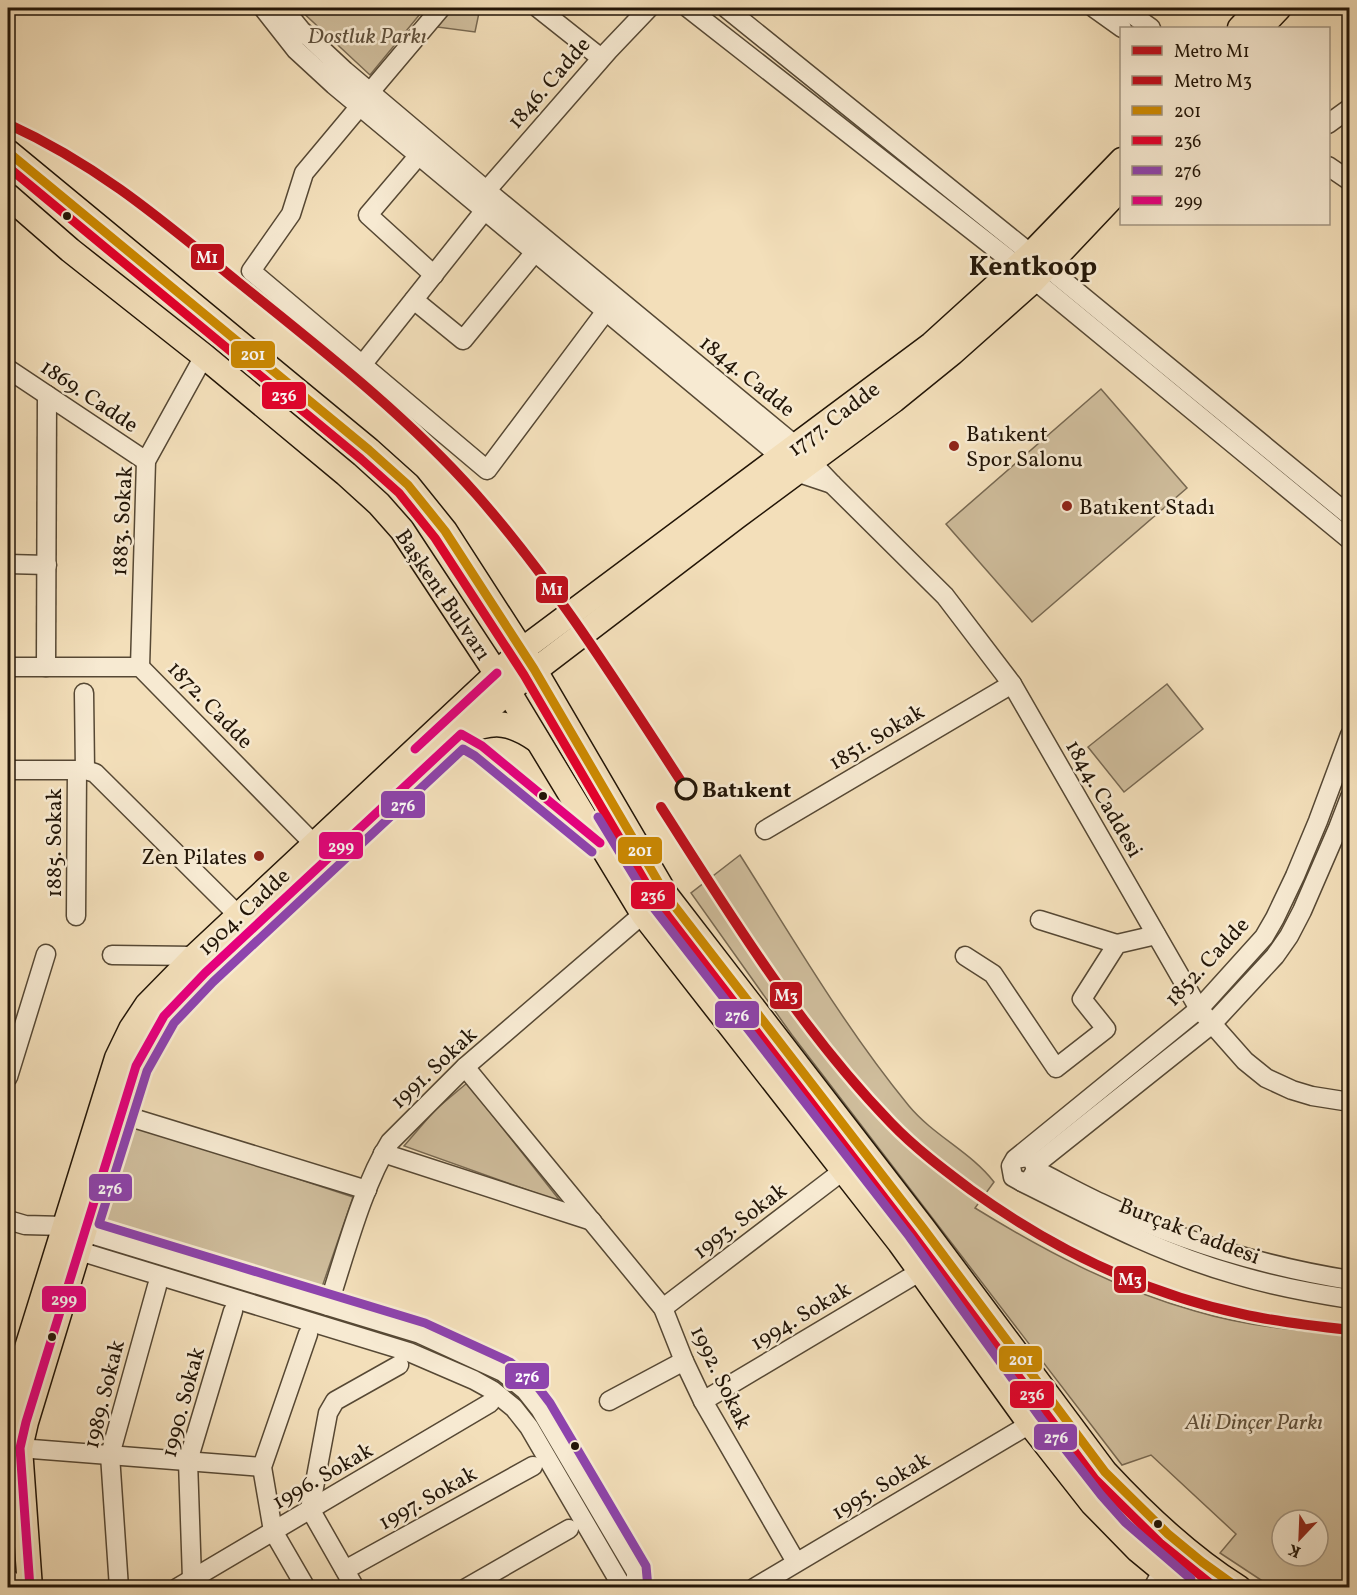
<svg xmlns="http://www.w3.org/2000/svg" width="1357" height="1595" viewBox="0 0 1357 1595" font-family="Vollkorn,serif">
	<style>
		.green { fill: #cfbd9c; stroke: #786952; stroke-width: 1.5; fill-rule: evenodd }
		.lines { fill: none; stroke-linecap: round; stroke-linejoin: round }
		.minor-casing { stroke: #564834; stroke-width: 21 }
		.major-casing { stroke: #221507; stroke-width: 27 }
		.minor { stroke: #f7ead2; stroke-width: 18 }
		.major { stroke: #f3dfba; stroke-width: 24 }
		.bus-1-casing { stroke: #f7ead2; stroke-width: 14 }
		.bus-2-casing { stroke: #f7ead2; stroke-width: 14 }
		.bus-3-casing { stroke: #f7ead2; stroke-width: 14 }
		.bus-4-casing { stroke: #f7ead2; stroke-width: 14 }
		.bus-1 { stroke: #cc8901; stroke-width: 9 }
		.bus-2 { stroke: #e4002b; stroke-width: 9 }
		.bus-3 { stroke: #8e44ad; stroke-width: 9 }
		.bus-4 { stroke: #e5007d; stroke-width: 9 }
		.metro-1-casing { stroke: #f7ead2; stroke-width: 15 }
		.metro-2-casing { stroke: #f7ead2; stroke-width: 15 }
		.metro-1 { stroke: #bf0e1c; stroke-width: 10 }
		.metro-2 { stroke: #bf0e1c; stroke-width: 10 }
		.bus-dot { fill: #221507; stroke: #f7ead2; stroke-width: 2 }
		.poi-dot { fill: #8f2418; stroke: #f7ead2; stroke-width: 2 }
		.stop-dot { fill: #f7ead2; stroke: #221507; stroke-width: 3 }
		.labels { text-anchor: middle; stroke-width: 5; stroke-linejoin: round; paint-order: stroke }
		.park-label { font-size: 22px; font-style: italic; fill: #5f503b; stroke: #f7ead2 }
		.street-label { font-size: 22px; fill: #221507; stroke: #f7ead2 }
		.poi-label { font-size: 22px; fill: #221507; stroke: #f7ead2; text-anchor: start }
		.stop-label { font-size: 22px; font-weight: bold; fill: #221507; stroke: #f7ead2; text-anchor: start }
		.district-label { font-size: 28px; font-weight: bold; fill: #221507; stroke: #f7ead2 }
		.line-badge { stroke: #f7ead2; stroke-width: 2 }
		.badge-label { font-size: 16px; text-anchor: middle; font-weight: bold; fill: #fff }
	</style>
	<rect width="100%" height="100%" fill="#f3dfba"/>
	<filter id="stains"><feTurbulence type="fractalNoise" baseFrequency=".00333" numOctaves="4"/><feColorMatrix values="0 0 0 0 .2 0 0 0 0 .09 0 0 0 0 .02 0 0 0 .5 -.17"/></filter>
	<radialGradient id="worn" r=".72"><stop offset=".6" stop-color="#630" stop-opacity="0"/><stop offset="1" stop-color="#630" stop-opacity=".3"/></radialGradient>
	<!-- green -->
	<g class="green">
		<polygon points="298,8 425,8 370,75"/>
		<polygon points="453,8 480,8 475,32 437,27"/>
		<polygon points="1101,389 1187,488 1032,622 946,524"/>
		<polygon points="1167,684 1203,729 1124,792 1088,747"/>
		<path d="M740,855C794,940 845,1028 909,1106C934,1136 971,1152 994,1182L975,1208C1045,1251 1116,1289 1195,1311C1245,1326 1298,1331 1349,1335V1587L1275,1588L1267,1584L1220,1553L1236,1534L1151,1455L1122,1465L792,1035L691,893ZM1282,1520H1318V1556H1282Z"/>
		<polygon points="467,1083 561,1202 404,1146 435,1110"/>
		<polygon points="134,1125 353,1197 321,1290 100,1227"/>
	</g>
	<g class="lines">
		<!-- minor casing -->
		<g class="minor-casing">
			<g id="minor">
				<polyline points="263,8 296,50 334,85 781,457 796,472 832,484 796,446 486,190 345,71 301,30 283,8"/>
				<polyline points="538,8 601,58"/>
				<polyline points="688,8 1010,260 1350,540"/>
				<polyline points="726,8 1031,254 1350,516"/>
				<polyline points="1094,8 1122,28"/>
				<polyline points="1123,8 1151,28"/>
				<polyline points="370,92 441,8"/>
				<polyline points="360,106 304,173 291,214 251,271 487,470 606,311"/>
				<polyline points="1328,124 1350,108"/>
				<polyline points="419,155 368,215 434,275"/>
				<polyline points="1328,166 1350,181"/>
				<polyline points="479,199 608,51 649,8"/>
				<polyline points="414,300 463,340 535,252"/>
				<polyline points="362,365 485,210"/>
				<polyline points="8,369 146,461"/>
				<polyline points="832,484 945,596 1012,684 1199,1009 1245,1061 1266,1078 1292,1090 1312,1096 1350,1102"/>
				<polyline points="8,564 47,565"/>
				<polyline points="8,667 140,667 314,844"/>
				<polyline points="46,667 47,395"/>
				<polyline points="140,667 146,461 204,356"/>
				<polyline points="84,693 85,770"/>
				<polyline points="8,770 85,770 95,773 238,915"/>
				<polyline points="765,830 1012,684"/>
				<polyline points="76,916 77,770"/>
				<polyline points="1040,920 1117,944"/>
				<polyline points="112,955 195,956"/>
				<polyline points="965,956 993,974 1056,1068 1106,1029 1082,999 1117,944 1156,935"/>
				<polyline points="465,1067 663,1308 684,1361 703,1401 796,1562"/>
				<polyline points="8,1077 46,954"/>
				<polyline points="120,1114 367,1190"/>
				<polyline points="383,1153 592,1221"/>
				<polyline points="1015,1159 1027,1157 1033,1161 1036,1170 1030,1180 1022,1182 1013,1177 1011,1166 1015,1159 1199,1009 1264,937 1275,918 1295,876 1318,821 1350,735"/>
				<polyline points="1035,1165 1212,1024 1275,956 1289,936 1302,911 1338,828 1350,797"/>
				<path d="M1036,1170C1058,1181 1079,1193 1101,1203C1180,1241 1263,1266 1350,1280"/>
				<path d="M1022,1182C1092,1217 1162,1254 1237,1275C1274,1286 1312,1293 1350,1299"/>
				<polyline points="8,1220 25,1225 64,1226 420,1334 503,1372 525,1390 540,1409 636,1572 636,1588"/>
				<polyline points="66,1247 409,1352 474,1380 492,1390 514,1408 529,1427 620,1583 630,1588"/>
				<path d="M328,1306C345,1255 362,1187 390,1142L465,1067L643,914"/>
				<polyline points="663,1308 844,1170"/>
				<polyline points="609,1401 684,1361"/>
				<polyline points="703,1401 921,1271"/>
				<polyline points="32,1449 262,1467"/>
				<polyline points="345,1570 533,1466"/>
				<polyline points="192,1579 188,1461 233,1311"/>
				<polyline points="119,1588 110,1455 157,1286"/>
				<polyline points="177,1588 490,1403"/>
				<polyline points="306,1588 273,1531 262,1467 308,1334"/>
				<polyline points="355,1588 310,1509 328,1413 335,1401 399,1365"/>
				<polyline points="466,1588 569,1529"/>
				<polyline points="754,1588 1030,1424"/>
				<polyline points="1153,1588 1162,1571"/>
			</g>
		</g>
		<!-- major casing -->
		<g class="major-casing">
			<g id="major">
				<polyline points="1240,28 1259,8"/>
				<polyline points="1260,28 1279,8"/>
				<path d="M8,152L369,450L408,485L445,531L534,669L666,895L923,1228L1105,1472C1145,1515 1188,1556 1239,1588"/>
				<polyline points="8,196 70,250 204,356 346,474 379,504 402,530 508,691 643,914 900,1243 1030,1424 1092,1503 1138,1550 1184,1588"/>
				<path d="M466,732C495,719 512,723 537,740"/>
				<polyline points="8,1409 117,1058 131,1029 147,1005 195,956 522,650 932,344 1031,254 1122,160"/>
				<polyline points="8,1582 8,1588"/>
				<polyline points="30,1588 20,1448 26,1422 120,1114 136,1066 150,1038 164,1016 205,973 508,691 736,517 894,400 952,353 1034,280 1122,187"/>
			</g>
		</g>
		<!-- minor -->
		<use href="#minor" class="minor"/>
		<!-- major -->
		<use href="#major" class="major"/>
		<!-- bus-1 casing -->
		<g class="bus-1-casing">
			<polyline id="bus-1" points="8,152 369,450 408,485 445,531 534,669 666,895 923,1228 1105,1472 1168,1534 1202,1562 1238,1588"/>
		</g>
		<!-- bus-2 casing -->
		<g class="bus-2-casing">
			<polyline id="bus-2" points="8,167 361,459 399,493 435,538 524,675 657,902 913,1235 1095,1479 1160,1543 1216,1588"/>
		</g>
		<!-- bus-3 casing -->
		<g class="bus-3-casing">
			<g id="bus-3">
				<polyline points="598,817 653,907 909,1236 1040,1417 1101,1495 1125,1522 1191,1579"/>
				<polyline points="592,852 475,756 463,749 213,982 174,1023 147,1071 99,1224 425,1323 510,1362 534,1382 550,1403 646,1566 648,1588"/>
			</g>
		</g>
		<!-- bus-4 casing -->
		<g class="bus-4-casing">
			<g id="bus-4">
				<polyline points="415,749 497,673"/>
				<polyline points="30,1588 20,1448 26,1422 136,1066 164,1016 205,973 461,734 482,746 600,843"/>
			</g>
		</g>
		<!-- bus-1 -->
		<use href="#bus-1" class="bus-1"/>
		<!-- bus-2 -->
		<use href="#bus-2" class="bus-2"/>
		<!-- bus-3 -->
		<use href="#bus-3" class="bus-3"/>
		<!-- bus-4 -->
		<use href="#bus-4" class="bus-4"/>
		<!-- metro-1 casing -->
		<g class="metro-1-casing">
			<path id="metro-1" d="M8,124C98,165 162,220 238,282C321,349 405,414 476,494C556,585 620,688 686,789"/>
		</g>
		<!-- metro-2 casing -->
		<g class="metro-2-casing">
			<path id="metro-2" d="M661,807C731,916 800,1029 891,1123C915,1148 943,1169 971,1190C1053,1249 1142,1293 1242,1314C1277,1322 1313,1326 1350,1330"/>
		</g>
		<!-- metro-1 -->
		<use href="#metro-1" class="metro-1"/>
		<!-- metro-2 -->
		<use href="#metro-2" class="metro-2"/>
	</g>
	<!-- markers -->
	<g class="bus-dot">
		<circle cx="67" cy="216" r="5"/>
		<circle cx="543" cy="796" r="5"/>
		<circle cx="52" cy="1337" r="5"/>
		<circle cx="575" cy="1446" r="5"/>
		<circle cx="1158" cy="1524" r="5"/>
	</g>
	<g class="poi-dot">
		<circle cx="954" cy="446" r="6"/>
		<circle cx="1067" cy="506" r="6"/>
		<circle cx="259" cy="856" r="6"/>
	</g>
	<circle class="stop-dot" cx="686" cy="789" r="10"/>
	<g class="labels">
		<!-- park labels -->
		<g class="park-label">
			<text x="367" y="43">Dostluk Parkı</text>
			<text x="1254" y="1429">Ali Dinçer Parkı</text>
		</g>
		<!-- street labels -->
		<g class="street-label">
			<text transform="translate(548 82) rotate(-49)" y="8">1846. Cadde</text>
			<text transform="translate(748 375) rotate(39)" y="8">1844. Cadde</text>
			<text transform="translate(90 395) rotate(34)" y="8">1869. Cadde</text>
			<text transform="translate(833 418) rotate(-37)" y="8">1777. Cadde</text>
			<text transform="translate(121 521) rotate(-87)" y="8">1883. Sokak</text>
			<text transform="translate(444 594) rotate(56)" y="8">Başkent Bulvarı</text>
			<text transform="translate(211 704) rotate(46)" y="8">1872. Cadde</text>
			<text transform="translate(876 736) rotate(-31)" y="8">1851. Sokak</text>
			<text transform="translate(1105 798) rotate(60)" y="8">1844. Caddesi</text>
			<text transform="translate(53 843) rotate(-90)" y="8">1885. Sokak</text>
			<text transform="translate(243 911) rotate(-43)" y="8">1904. Cadde</text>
			<text transform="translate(1206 961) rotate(-47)" y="8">1852. Cadde</text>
			<text transform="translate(433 1067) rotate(-43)" y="8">1991. Sokak</text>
			<text transform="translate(739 1220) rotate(-37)" y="8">1993. Sokak</text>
			<text transform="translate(1190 1230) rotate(21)" y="8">Burçak Caddesi</text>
			<text transform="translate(800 1315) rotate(-31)" y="8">1994. Sokak</text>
			<text transform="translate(722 1377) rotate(64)" y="8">1992. Sokak</text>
			<text transform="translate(103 1394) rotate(-76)" y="8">1989. Sokak</text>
			<text transform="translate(182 1402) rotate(-75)" y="8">1990. Sokak</text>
			<text transform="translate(322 1475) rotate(-30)" y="8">1996. Sokak</text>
			<text transform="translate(880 1485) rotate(-31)" y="8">1995. Sokak</text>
			<text transform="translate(427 1497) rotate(-29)" y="8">1997. Sokak</text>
		</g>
		<!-- poi labels -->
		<g class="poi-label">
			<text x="966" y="441">Batıkent<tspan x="966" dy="25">Spor Salonu</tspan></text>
			<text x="1079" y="514">Batıkent Stadı</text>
			<text x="247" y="864" text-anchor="end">Zen Pilates</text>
		</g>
		<!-- stop labels -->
		<g class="stop-label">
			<text x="702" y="797">Batıkent</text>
		</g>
		<!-- district labels -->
		<g class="district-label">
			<text x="1033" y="275">Kentkoop</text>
		</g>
	</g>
	<g class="line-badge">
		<rect x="190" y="243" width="35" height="28" rx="6" fill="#bf0e1c"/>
		<rect x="230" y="340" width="46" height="29" rx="6" fill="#cc8901"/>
		<rect x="261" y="381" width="46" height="29" rx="6" fill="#e4002b"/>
		<rect x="535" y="575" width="34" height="29" rx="6" fill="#bf0e1c"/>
		<rect x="380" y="790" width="46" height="29" rx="6" fill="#8e44ad"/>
		<rect x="318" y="831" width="46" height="29" rx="6" fill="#e5007d"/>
		<rect x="617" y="836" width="46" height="29" rx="6" fill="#cc8901"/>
		<rect x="630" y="881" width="46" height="29" rx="6" fill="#e4002b"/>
		<rect x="769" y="981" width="34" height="29" rx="6" fill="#bf0e1c"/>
		<rect x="714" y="1000" width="46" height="29" rx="6" fill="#8e44ad"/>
		<rect x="88" y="1173" width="45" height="29" rx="6" fill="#8e44ad"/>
		<rect x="1113" y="1265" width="34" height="29" rx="6" fill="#bf0e1c"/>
		<rect x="41" y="1285" width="46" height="28" rx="6" fill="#e5007d"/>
		<rect x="998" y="1345" width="45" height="28" rx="6" fill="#cc8901"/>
		<rect x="504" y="1362" width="46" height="28" rx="6" fill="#8e44ad"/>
		<rect x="1009" y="1380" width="46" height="29" rx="6" fill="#e4002b"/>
		<rect x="1033" y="1423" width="45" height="28" rx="6" fill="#8e44ad"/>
	</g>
	<g class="badge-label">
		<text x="207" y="263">M1</text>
		<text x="253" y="360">201</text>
		<text x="284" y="401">236</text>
		<text x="552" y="595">M1</text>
		<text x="403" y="811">276</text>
		<text x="341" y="852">299</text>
		<text x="640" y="856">201</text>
		<text x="653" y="901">236</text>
		<text x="786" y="1001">M3</text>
		<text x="737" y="1021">276</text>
		<text x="110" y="1194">276</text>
		<text x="1130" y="1285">M3</text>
		<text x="64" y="1305">299</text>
		<text x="1021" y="1365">201</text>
		<text x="527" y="1382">276</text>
		<text x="1032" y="1400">236</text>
		<text x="1056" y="1443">276</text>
	</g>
	<!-- margin -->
	<rect width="1357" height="1595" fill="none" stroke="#f3dfba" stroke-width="30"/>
	<rect x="9" y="9" width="1339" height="1577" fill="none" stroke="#221507" stroke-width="3"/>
	<rect x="15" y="15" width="1327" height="1565" fill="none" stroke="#221507" stroke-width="1.5"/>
	<!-- legend -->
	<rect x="1120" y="27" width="210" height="198" fill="#f7ead2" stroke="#a29581" stroke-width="1.5"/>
	<rect x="1132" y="46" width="30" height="9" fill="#bf0e1c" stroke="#a29581" stroke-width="1.5"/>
	<text x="1174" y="57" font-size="18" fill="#221507">Metro M1</text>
	<rect x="1132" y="76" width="30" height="9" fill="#bf0e1c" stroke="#a29581" stroke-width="1.5"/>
	<text x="1174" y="87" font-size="18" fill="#221507">Metro M3</text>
	<rect x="1132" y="106" width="30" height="9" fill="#cc8901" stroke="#a29581" stroke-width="1.5"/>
	<text x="1174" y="117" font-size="18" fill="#221507">201</text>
	<rect x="1132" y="136" width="30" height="9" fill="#e4002b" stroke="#a29581" stroke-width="1.5"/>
	<text x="1174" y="147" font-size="18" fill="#221507">236</text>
	<rect x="1132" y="166" width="30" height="9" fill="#8e44ad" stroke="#a29581" stroke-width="1.5"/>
	<text x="1174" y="177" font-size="18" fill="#221507">276</text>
	<rect x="1132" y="196" width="30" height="9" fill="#e5007d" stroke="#a29581" stroke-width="1.5"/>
	<text x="1174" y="207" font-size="18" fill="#221507">299</text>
	<!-- north arrow -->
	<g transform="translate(1300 1538) rotate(203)"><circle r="28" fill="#f7ead2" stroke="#a29581" stroke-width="1.5"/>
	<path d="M0-4.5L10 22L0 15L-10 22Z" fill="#8f2418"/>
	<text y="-9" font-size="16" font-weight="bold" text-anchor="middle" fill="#221507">K</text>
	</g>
	<rect width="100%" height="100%" filter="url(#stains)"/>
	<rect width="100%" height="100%" fill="url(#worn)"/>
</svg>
